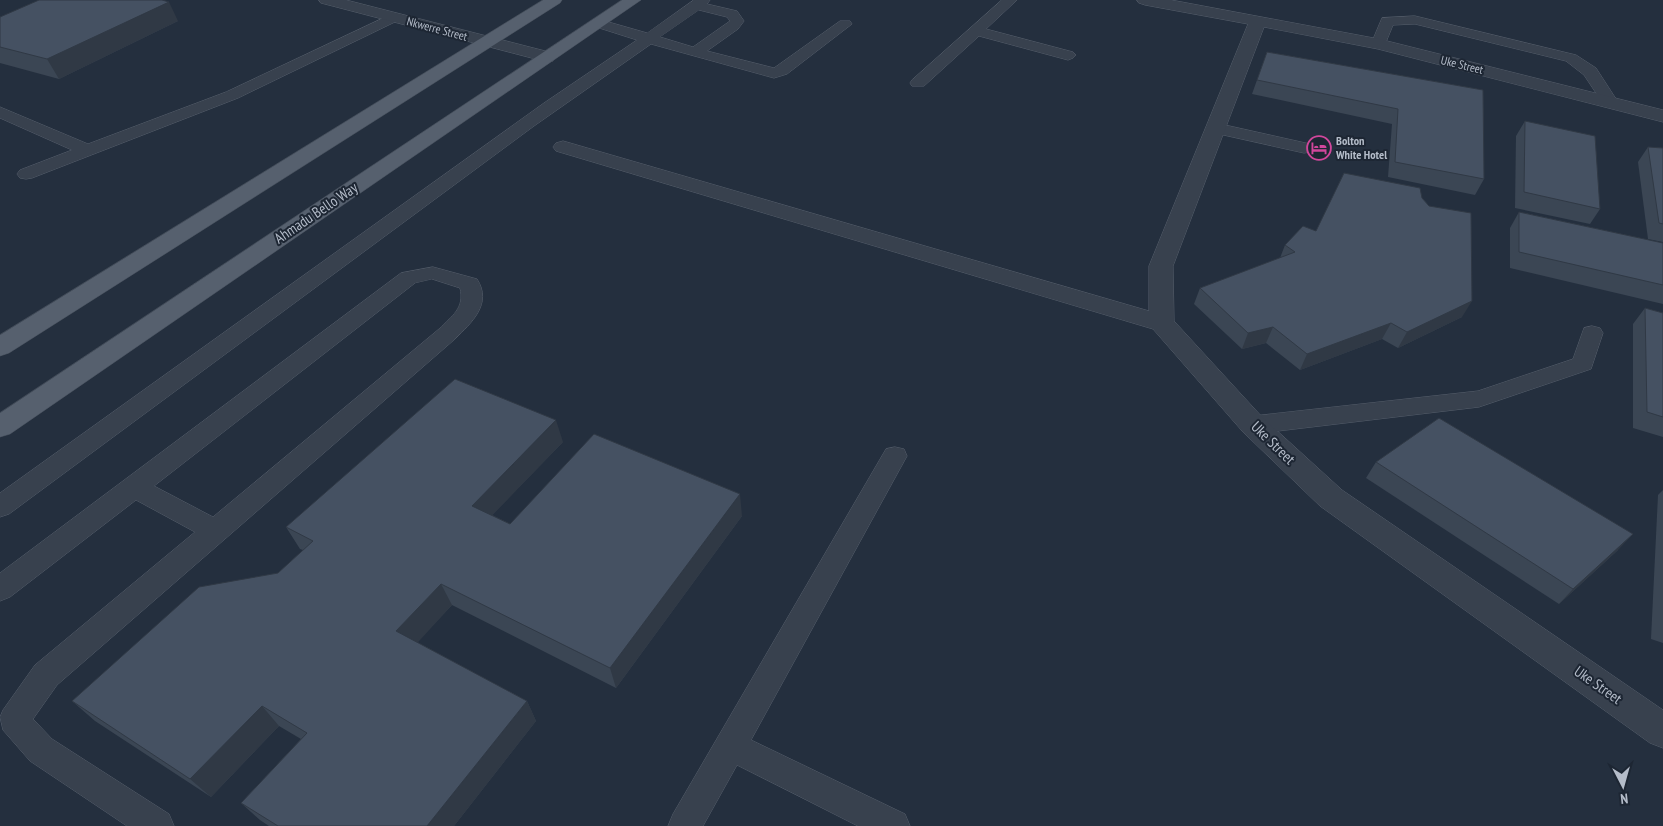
<svg xmlns="http://www.w3.org/2000/svg" width="1663" height="826" viewBox="0 0 1663 826" font-family="'PT Sans Narrow',sans-serif">
	<style>
		.lines { fill: none; stroke-linecap: round; stroke-linejoin: round }
		.service-casing { stroke: #565f6c; stroke-width: 1 }
		.minor-casing { stroke: #565f6c; stroke-width: 1 }
		.primary-casing { stroke: #414a57; stroke-width: 1 }
		.service { fill: #38414e; fill-rule: evenodd }
		.minor { fill: #38414e; fill-rule: evenodd }
		.primary { fill: #56606e; fill-rule: evenodd }
		.wall { fill: #3b4654 }
		.shaded-wall { fill: #303945 }
		.building { fill: #455162; stroke: #303945 }
		.labels { text-anchor: middle; stroke-width: 4; stroke-linejoin: round; paint-order: stroke }
		.far-street-label { font-size: 12px; fill: #b4bcc9; stroke: #1d2633 }
		.far-poi-label { font-size: 12px; font-weight: bold; fill: #b4bcc9; stroke: #1d2633; text-anchor: start }
		.street-label { font-size: 15px; fill: #b4bcc9; stroke: #1d2633 }
	</style>
	<rect width="100%" height="100%" fill="#242f3e"/>
	<g class="lines">
		<!-- service casing -->
		<g class="service-casing">
			<g id="service">
				<path d="M694,0H710L707,4L737,11L744,21L738,29L707,51L774,68L840,21H850L852,24L787,74L774,78L651,44L534,126L9,514L0,517V493L544,103L637,40L593,26L591,23L593,20L598,19L647,33ZM699,10L727,17L730,21L693,47L660,37Z"/>
				<polygon points="1002,0 1017,0 986,29 1073,52 1076,55 1073,58 1068,60 979,36 924,86 912,86 910,83 912,80"/>
				<polygon points="394,13 399,14 401,17 399,20 238,98 32,178 26,179 20,178 17,174 20,170 72,150 0,118 0,107 88,144 226,92"/>
				<polygon points="1415,16 1576,55 1596,68 1618,102 1616,105 1604,105 1584,75 1566,61 1415,24 1393,25 1384,47 1374,47 1371,44 1382,18"/>
				<polygon points="1216,123 1310,144 1313,148 1310,152 1304,153 1210,132 1207,128 1210,124"/>
				<path d="M433,267L477,279C493,304 471,323 455,339L57,685L33,719L52,739L169,814L174,826H127L30,761L3,730L0,717L3,710L35,665L195,532L136,500L10,597L0,601V573L401,273ZM432,279L460,288C465,308 452,316 439,329L213,517L154,486L415,283Z"/>
				<polygon points="1592,326 1600,328 1603,333 1591,369 1479,407 1253,434 1245,431 1241,425 1245,419 1253,416 1478,391 1573,359 1584,328"/>
				<polygon points="895,447 904,449 907,456 751,740 905,814 910,826 858,826 737,765 703,826 668,826 673,814 886,449"/>
			</g>
		</g>
		<!-- minor casing -->
		<g class="minor-casing">
			<g id="minor">
				<polygon points="319,0 346,0 553,53 556,57 553,61 547,62 321,3"/>
				<polygon points="1137,0 1171,0 1379,39 1663,110 1663,122 1378,49 1264,27 1173,266 1174,321 1263,418 1342,490 1663,710 1663,748 1650,743 1320,506 1243,432 1153,329 556,151 553,147 556,143 563,141 570,143 1149,311 1149,266 1248,24 1145,5 1139,3"/>
			</g>
		</g>
		<!-- primary casing -->
		<g class="primary-casing">
			<g id="primary">
				<polygon points="543,0 562,0 560,3 9,353 0,356 0,335"/>
				<polygon points="622,0 641,0 10,434 0,437 0,413"/>
			</g>
		</g>
		<!-- service -->
		<use href="#service" class="service"/>
		<!-- minor -->
		<use href="#minor" class="minor"/>
		<!-- primary -->
		<use href="#primary" class="primary"/>
	</g>
	<!-- wall -->
	<g class="wall">
		<polygon points="0,17 178,21 59,79 0,63"/>
		<polygon points="1267,52 1483,90 1484,179 1475,195 1388,177 1392,124 1252,94"/>
		<polygon points="1525,121 1600,209 1590,224 1515,208 1516,136"/>
		<polygon points="1648,147 1663,148 1663,242 1648,239 1638,162"/>
		<polygon points="1422,198 1429,206 1462,317 1398,348 1382,339 1300,370 1266,343 1242,349 1194,304 1200,288 1280,258 1285,245 1316,231"/>
		<polygon points="1519,212 1663,243 1663,304 1510,268 1510,228"/>
		<polygon points="1645,308 1663,313 1663,437 1633,428 1633,324"/>
		<polygon points="563,442 492,515 510,524 742,516 616,688 452,605 417,642 527,701 536,721 454,826 269,826 260,820 241,803 301,739 279,726 211,797 95,721 72,701 278,573 303,550 300,549 286,527"/>
		<polygon points="1376,462 1618,550 1559,604 1366,478"/>
		<polygon points="1663,490 1663,643 1651,639 1658,495"/>
	</g>
	<!-- shaded-wall -->
	<g class="shaded-wall">
		<polygon points="169,2 178,21 59,79 47,59"/>
		<polygon points="1472,301 1462,317 1398,348 1407,332"/>
		<polygon points="1391,323 1382,339 1300,370 1307,354"/>
		<polygon points="1273,327 1266,343 1242,349 1248,333"/>
		<polygon points="556,420 563,442 481,527 472,506"/>
		<polygon points="740,494 742,516 616,688 610,668"/>
		<polygon points="1633,534 1618,550 1559,604 1573,589"/>
		<polygon points="441,584 452,605 409,652 396,631"/>
		<polygon points="527,701 536,721 454,826 427,826"/>
		<polygon points="262,706 279,726 211,797 190,779"/>
	</g>
	<!-- building -->
	<g class="building">
		<polygon points="39,0 162,0 169,2 47,59 0,47 0,17"/>
		<polygon points="1267,52 1483,90 1484,179 1395,162 1398,109 1257,80"/>
		<polygon points="1525,121 1595,136 1600,209 1524,192"/>
		<polygon points="1648,147 1663,148 1663,224 1659,223"/>
		<polygon points="1344,173 1420,188 1422,198 1429,206 1471,213 1472,301 1407,332 1391,323 1307,354 1273,327 1248,333 1200,288 1295,252 1285,245 1303,226 1316,231"/>
		<polygon points="1519,212 1663,243 1663,285 1519,252"/>
		<polygon points="1645,308 1663,313 1663,417 1647,412"/>
		<polygon points="455,379 556,420 472,506 510,524 594,434 740,494 610,668 441,584 396,631 527,701 427,826 278,826 241,803 307,733 262,706 190,779 72,701 199,587 278,573 313,541 286,527"/>
		<polygon points="1439,418 1633,534 1573,589 1376,462"/>
	</g>
	<!-- icons -->
	<defs>
		<g id="hotel-ring" transform="scale(1.25)"><circle r="9.5" fill="#1d2633" stroke="#d1479c" stroke-width="1.5"/><path d="M-6-4.5h1.5V1H6V5H4.5V3h-9V5H-6ZM-4 0a1.8 1.8 0 1 1 3.6 0ZM.5 0V-2.5h3Q6-2.5 6 0Z" fill="#d1479c"/></g>
	</defs>
	<g fill-rule="evenodd">
		<use href="#hotel-ring" x="1319" y="148"/>
	</g>
	<g class="labels">
		<!-- far-street labels -->
		<g class="far-street-label">
			<text transform="translate(437 29) rotate(15)" y="4">Nkwerre Street</text>
			<text transform="translate(1462 65) rotate(14)" y="4">Uke Street</text>
		</g>
		<!-- far-poi labels -->
		<g class="far-poi-label">
			<text x="1336" y="145">Bolton<tspan x="1336" dy="14">White Hotel</tspan></text>
		</g>
		<!-- street labels -->
		<g class="street-label">
			<text transform="translate(316 213) rotate(-34)" y="5">Ahmadu Bello Way</text>
			<text transform="translate(1273 443) rotate(44)" y="5">Uke Street</text>
			<text transform="translate(1598 685) rotate(35)" y="5">Uke Street</text>
		</g>
	</g>
	<!-- north arrow -->
	<g transform="translate(1623 786) rotate(174)" stroke="#1d2633" stroke-width="4" paint-order="stroke">
	<path d="M0-4L9 19L0 12L-9 19Z" fill="#b4bcc9"/>
	<text y="-8" font-size="14" font-weight="bold" text-anchor="middle" fill="#b4bcc9">N</text>
	</g>
</svg>
